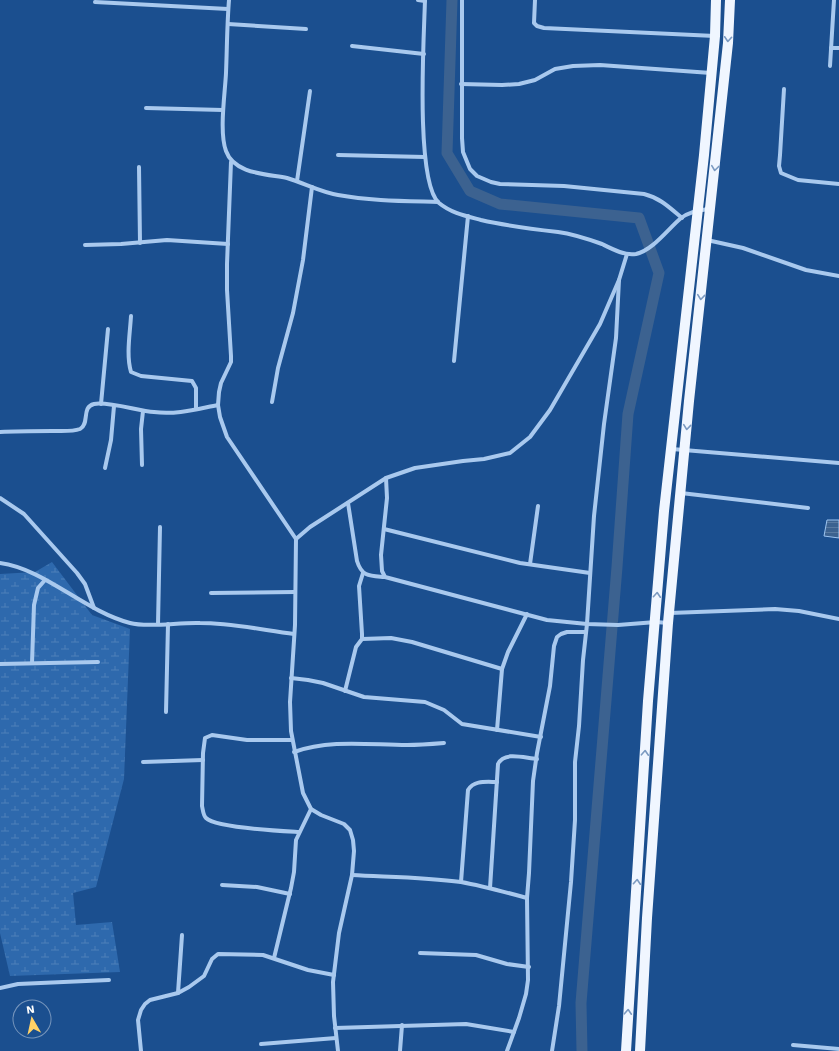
<svg xmlns="http://www.w3.org/2000/svg" width="839" height="1051" viewBox="0 0 839 1051" font-family="'Work Sans',sans-serif">
	<style>
		.wetland { fill: url(#wetland-marsh) }
		.water { fill: url(#water-rules); stroke: #9cc4f0 }
		.lines { fill: none; stroke-linecap: round; stroke-linejoin: round }
		.canal { stroke: #3c6290; stroke-width: 11 }
		.street { stroke: #a9c9ee; stroke-width: 4 }
		.primary { stroke: #f0f6ff; stroke-width: 10 }
		.oneway { stroke: #7b9ac1 }
	</style>
	<defs>
		<pattern id="wetland-marsh" width="20" height="14" patternUnits="userSpaceOnUse"><rect width="20" height="14" fill="#2e69ad"/><path d="M1 5h8M5 5V1M11 12h8M15 12V8" fill="none" stroke="#4d80b9"/></pattern>
		<pattern id="water-rules" width="6" height="5" patternUnits="userSpaceOnUse"><rect width="6" height="5" fill="#3c6290"/><path d="M0 2.5h6" fill="none" stroke="#597aa1"/></pattern>
	</defs>
	<rect width="100%" height="100%" fill="#1b4f8f"/>
	<!-- wetland -->
	<polygon class="wetland" points="52,562 92,615 130,629 124,779 96,887 73,893 76,925 112,922 120,972 10,976 0,933 0,574 35,572"/>
	<!-- water -->
	<polygon class="water" points="827,520 839,520 839,538 824,536"/>
	<g class="lines">
		<!-- canal -->
		<polyline class="canal" points="452,0 447,153 470,191 500,204 639,218 659,273 628,414 617,567 581,1003 582,1051"/>
		<!-- street -->
		<g class="street">
			<path d="M229,0C227,24 227,49 226,73C225,94 219,132 226,151C234,174 267,174 287,178C304,183 320,192 338,195C371,201 405,201 438,202"/>
			<polyline points="418,0 425,1"/>
			<path d="M425,0C424,36 415,182 439,203C451,213 466,216 481,220C507,226 532,229 558,232C573,234 588,239 602,244C612,249 625,256 636,254C653,250 668,229 681,218C689,212 699,210 709,209"/>
			<path d="M462,0V138L463,152L470,169L477,176L491,182L500,184L564,186L644,194C660,198 669,207 682,218"/>
			<polyline points="535,0 534,23 537,26 544,28 715,36"/>
			<polyline points="95,2 228,9"/>
			<polyline points="228,24 306,29"/>
			<polyline points="352,46 424,54"/>
			<polyline points="831,48 839,48"/>
			<polyline points="830,66 834,0"/>
			<polyline points="461,84 502,85 519,84 535,80 555,69 573,66 600,65 711,73"/>
			<polyline points="784,89 780,155 779,166 781,173 798,180 839,184"/>
			<polyline points="146,108 223,110"/>
			<polyline points="338,155 425,157"/>
			<polyline points="231,162 227,264 227,290 231,356 231,362 221,383 219,392 218,405 220,417 227,437 296,539 295,625 290,702 291,731 303,793 311,809 321,815 344,824 350,830 353,840 354,851 352,875 339,933 333,982 334,1016 338,1051"/>
			<polyline points="139,167 140,243"/>
			<polyline points="297,181 310,91"/>
			<polyline points="707,240 743,248 806,270 839,276"/>
			<polyline points="85,245 121,244 167,240 228,244"/>
			<path d="M131,316C130,334 126,355 131,372L141,376L192,381L196,388V409"/>
			<polyline points="454,361 468,216"/>
			<polyline points="272,402 278,368 293,313 303,260 312,187"/>
			<polyline points="101,404 108,329"/>
			<path d="M0,432C17,431 35,431 52,431C61,431 72,432 80,429C90,424 81,407 94,404C107,401 139,411 154,412C176,415 197,409 218,405"/>
			<polyline points="672,449 839,463"/>
			<polyline points="142,465 141,429 143,411"/>
			<polyline points="105,468 111,440 114,406"/>
			<polyline points="386,478 387,498 381,555 382,571 385,577 547,620 587,624 618,625 656,622 668,623"/>
			<polyline points="681,493 808,508"/>
			<polyline points="0,498 24,514 77,573 85,584 94,608"/>
			<path d="M348,503L357,561C362,577 370,576 384,577"/>
			<polyline points="384,529 520,563 590,573"/>
			<polyline points="296,539 310,527 386,478 415,468 463,461 484,459 510,453 530,437 550,410 600,324 619,280 627,254"/>
			<path d="M0,563C45,569 84,611 130,623C148,628 180,622 200,623C231,623 263,630 294,634"/>
			<polyline points="530,564 538,506"/>
			<polyline points="211,593 295,592"/>
			<polyline points="670,613 775,609 799,611 839,619"/>
			<polyline points="158,624 160,527"/>
			<polyline points="362,639 391,638 412,642 502,669"/>
			<polyline points="32,663 34,605 38,588 45,580"/>
			<polyline points="0,664 98,662"/>
			<polyline points="291,678 308,680 323,683 364,697 425,702 444,710 462,724 541,737"/>
			<polyline points="345,691 356,647 362,639 362,634 359,586 363,573"/>
			<polyline points="166,712 168,624"/>
			<polyline points="497,730 502,669 508,652 527,614"/>
			<path d="M292,740H247L212,735L205,738L203,753L202,806C203,810 203,815 206,818C216,828 282,831 299,832"/>
			<path d="M294,752C330,739 370,745 407,745C419,745 432,744 444,743"/>
			<polyline points="143,762 203,760"/>
			<path d="M352,875C388,877 425,877 461,882C483,886 505,892 527,898L529,873L533,781L537,753L550,686L554,646L557,637L561,634L567,632H586"/>
			<path d="M461,882L468,790C474,780 486,782 497,782"/>
			<polyline points="222,885 257,887 290,894"/>
			<path d="M490,888L498,764C504,751 524,758 537,759"/>
			<polyline points="420,953 476,955 507,964 529,967"/>
			<polyline points="274,958 291,888 294,872 296,840 311,809"/>
			<polyline points="0,988 18,984 109,980"/>
			<polyline points="178,993 182,935"/>
			<polyline points="335,1028 466,1024 514,1032"/>
			<polyline points="261,1044 336,1038"/>
			<polyline points="793,1045 839,1049"/>
			<polyline points="141,1051 138,1020 141,1010 145,1004 150,1000 178,993 189,987 204,976 212,959 218,954 263,955 308,970 334,975"/>
			<polyline points="400,1051 402,1025"/>
			<polyline points="507,1051 519,1018 526,994 528,980 527,898"/>
			<polyline points="552,1051 559,1006 571,882 575,820 575,762 579,726 583,660 587,624 594,516 604,424 616,338 619,280"/>
		</g>
		<!-- primary -->
		<g class="primary">
			<polyline points="626,1051 648,701 664,511 704,155 715,36 716,0"/>
			<polyline points="640,1051 647,918 668,623 689,401 728,43 730,0"/>
		</g>
	</g>
	<!-- one-way arrows -->
	<defs><path id="oneway-chevron" d="M-2-3.5L2.5 0L-2 3.5" fill="none" stroke-width="1.6" stroke-linecap="round" stroke-linejoin="round"/></defs>
	<g class="oneway">
		<use href="#oneway-chevron" transform="translate(728 39) rotate(94)"/>
		<use href="#oneway-chevron" transform="translate(715 168) rotate(97)"/>
		<use href="#oneway-chevron" transform="translate(701 297) rotate(96)"/>
		<use href="#oneway-chevron" transform="translate(687 427) rotate(96)"/>
		<use href="#oneway-chevron" transform="translate(657 595) rotate(-86)"/>
		<use href="#oneway-chevron" transform="translate(645 753) rotate(-87)"/>
		<use href="#oneway-chevron" transform="translate(637 882) rotate(-86)"/>
		<use href="#oneway-chevron" transform="translate(628 1012) rotate(-87)"/>
	</g>
	<!-- north arrow -->
	<g transform="translate(32 1019) rotate(351)"><circle r="19" fill="#1b4f8f" stroke="#7695bc"/>
	<path d="M0-3L7 15L0 10L-7 15Z" fill="#ffd166"/>
	<text y="-6" font-size="11" font-weight="bold" text-anchor="middle" fill="#ffffff">N</text>
	</g>
</svg>
